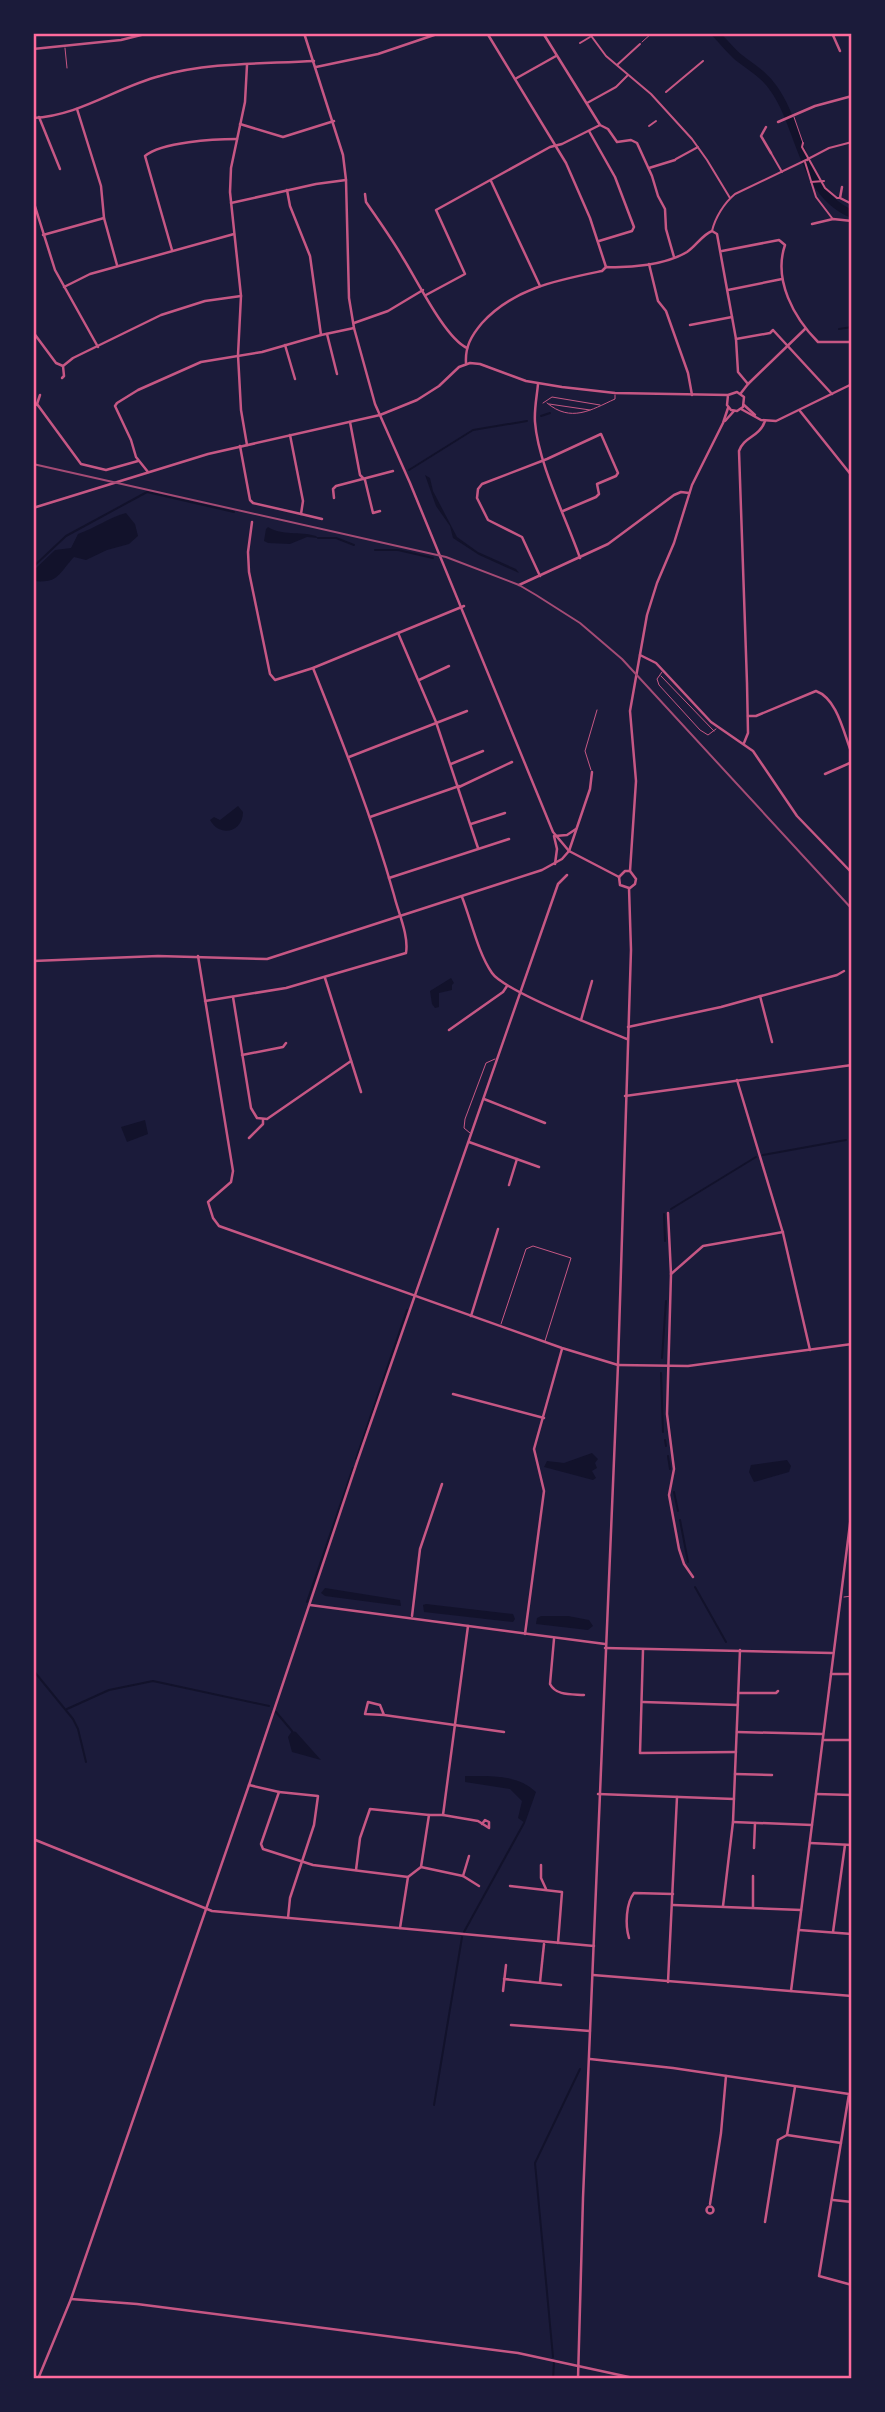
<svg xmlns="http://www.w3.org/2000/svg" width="885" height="2412" viewBox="0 0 885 2412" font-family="'Roboto Condensed',sans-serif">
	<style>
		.water { fill: #12122b }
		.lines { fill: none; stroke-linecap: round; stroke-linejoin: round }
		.stream { stroke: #12122b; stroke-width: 2 }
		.river { stroke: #12122b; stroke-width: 8 }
		.service { stroke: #c65784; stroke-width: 1 }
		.pedestrian { stroke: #c65784; stroke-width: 2 }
		.minor { stroke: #c65784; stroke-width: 2.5 }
		.tertiary { stroke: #c65784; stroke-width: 2.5 }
		.rail { stroke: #a44b75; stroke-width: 2 }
		.neatline { fill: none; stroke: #ff6b9d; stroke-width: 2.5 }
	</style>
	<rect width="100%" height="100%" fill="#1b1b3a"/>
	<!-- water -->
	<g class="water">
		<polygon points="425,475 430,478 433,491 457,537 478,552 516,569 519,573 479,555 453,538 450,526 436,506"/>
		<path d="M126,513L135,524L138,536L129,544L107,550L86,560L74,557C59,573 59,584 33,581L34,570L55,550L71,548L78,534C95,528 108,518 126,513Z"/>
		<path d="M268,527C282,536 299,531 316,536L318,538L307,537L290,544L268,543L264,541L266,529Z"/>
		<path d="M238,806L243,812C243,832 220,838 210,820L214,817L220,820Z"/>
		<polygon points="451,978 454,983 452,985 452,990 439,993 439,1007 435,1008 432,1004 430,991"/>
		<polygon points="145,1120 148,1134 127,1142 121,1127"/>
		<polygon points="592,1453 598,1459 595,1463 597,1468 592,1471 596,1478 593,1480 544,1467 547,1461 564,1463"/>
		<polygon points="787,1460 791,1466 789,1472 754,1482 749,1472 751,1465"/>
		<polygon points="325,1588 400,1600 401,1606 325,1596 321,1593"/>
		<polygon points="426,1604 513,1614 515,1619 513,1622 424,1612 423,1605"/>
		<polygon points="541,1616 568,1616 589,1620 593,1626 588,1630 536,1624 537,1618"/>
		<polygon points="292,1731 296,1732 321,1760 292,1752 288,1737"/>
		<path d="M465,1776C489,1776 518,1774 536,1792L525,1823L518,1818L522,1801L510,1789L465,1782Z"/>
	</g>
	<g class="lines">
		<!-- stream -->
		<g class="stream">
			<polyline points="839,329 852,327"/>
			<polyline points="541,416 550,413"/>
			<polyline points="409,470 473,430 527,421"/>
			<polyline points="318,538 336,538 354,545"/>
			<polyline points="375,550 398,550 433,558"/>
			<polyline points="33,567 66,536 147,492 234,512"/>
			<polyline points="763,1155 846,1140"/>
			<polyline points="671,1209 756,1157"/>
			<polyline points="664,1214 665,1241"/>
			<polyline points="662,1358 666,1301"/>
			<polyline points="661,1373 663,1432"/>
			<polyline points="665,1440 666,1446"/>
			<polyline points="668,1456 670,1469"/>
			<polyline points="356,1459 407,1310"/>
			<polyline points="674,1492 678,1511"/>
			<polyline points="680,1520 688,1562"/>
			<polyline points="695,1587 726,1642"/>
			<polyline points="307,1602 353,1468"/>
			<polyline points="33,1670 73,1719 78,1729 86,1762"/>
			<polyline points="67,1709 109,1690 153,1681 269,1706"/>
			<polyline points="276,1712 292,1731"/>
			<polyline points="464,1932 524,1823"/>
			<polyline points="434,2105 462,1937"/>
			<polyline points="553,2357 535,2163 580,2069"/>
			<polyline points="553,2379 554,2362"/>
		</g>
		<!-- river -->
		<path class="river" d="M715,33C723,41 730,50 738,57C751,67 765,75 774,89C802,129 801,192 852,214"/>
		<!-- service -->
		<g class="service">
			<polyline points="642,42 652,33"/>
			<polyline points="65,48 67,68"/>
			<polyline points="794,117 803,143"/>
			<polyline points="543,403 552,397 600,405"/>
			<path d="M547,403C571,423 591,410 615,399V395"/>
			<polyline points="549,404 590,410"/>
			<polyline points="662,672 657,679 659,685 700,730 708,735 716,729"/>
			<polyline points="661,676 714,731"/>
			<polyline points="591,770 585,751 597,710"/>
			<polyline points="470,1133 464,1128 465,1119 486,1063 495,1059"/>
			<polyline points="501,1324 526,1249 533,1246 571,1258 545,1341"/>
			<polyline points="844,1597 852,1596"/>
		</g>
		<!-- pedestrian -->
		<g class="pedestrian">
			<polyline points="589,33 606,56 651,94 692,139 707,160 730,198"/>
			<polyline points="580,43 590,37"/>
			<polyline points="617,65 640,44"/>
			<polyline points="666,92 703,61"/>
			<polyline points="587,103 616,87 628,75"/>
			<polyline points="649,126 656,121"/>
			<polyline points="803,143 802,147 825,188 837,198 839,198"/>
			<polyline points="771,153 782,172"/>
			<polyline points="676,159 698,147"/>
			<polyline points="808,159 829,148 852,142"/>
			<polyline points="805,162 816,197 832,218"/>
			<polyline points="811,182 824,181"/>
			<path d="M712,231C715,218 724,203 735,194L806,160"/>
		</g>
		<!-- minor -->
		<g class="minor">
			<polyline points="487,33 566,163 590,218 606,267"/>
			<polyline points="543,33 600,125 608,129 617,142 631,140 637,143 652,176 658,196 665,209 666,229 674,257"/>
			<polyline points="832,33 840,51"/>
			<polyline points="247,65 245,102 231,168 230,192 241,296 238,355 241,410 247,445"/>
			<polyline points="316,67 378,54 440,33"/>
			<polyline points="515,79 556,56"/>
			<polyline points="77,109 101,186 104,218 117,265"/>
			<polyline points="39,117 60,169"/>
			<path d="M33,118C79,116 117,87 160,76C209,62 263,64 314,61"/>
			<polyline points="778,122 815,106 852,96"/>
			<polyline points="240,124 283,137 334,121"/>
			<polyline points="766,127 761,136 771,153"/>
			<polyline points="589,131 615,177 634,227 632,231 599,241"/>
			<polyline points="807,160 808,159"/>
			<polyline points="649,168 675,160"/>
			<polyline points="491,181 540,286"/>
			<polyline points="842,187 840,198 852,204"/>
			<polyline points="287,190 290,206 310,256 321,335"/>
			<path d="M365,194L366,202C379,221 392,239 403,258C417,280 445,338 467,348"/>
			<polyline points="33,200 55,270 98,347"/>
			<polyline points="231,203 316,184 346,180"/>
			<polyline points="812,224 833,219 852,221"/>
			<polyline points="43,235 104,218"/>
			<path d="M172,250L145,156C162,142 214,139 237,139"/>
			<path d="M722,251L779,240L785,245C773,280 794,318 818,342H851"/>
			<polyline points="649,264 658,301 666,311 688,373 692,395"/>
			<polyline points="64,287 90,274 234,234"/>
			<polyline points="728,290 782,279"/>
			<polyline points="426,295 465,274 436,210 550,147 562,144 600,125"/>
			<polyline points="354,323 388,311 423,290"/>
			<polyline points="690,325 732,317"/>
			<polyline points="33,332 56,363 63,366"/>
			<polyline points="327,334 337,374"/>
			<polyline points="736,339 770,333 773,330 832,394"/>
			<polyline points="285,345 295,379"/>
			<path d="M466,363C465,347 471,336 482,323C514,288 558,280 602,271L606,267C631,268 665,265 687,252C696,246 702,235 712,231L717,234L736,339L738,372L748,384"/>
			<polyline points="62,378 64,376 63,366 73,358 161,315 205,301 241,296"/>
			<path d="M538,384C537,396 534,409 535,422C538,463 566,518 580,558"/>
			<polyline points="741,393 748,384 805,329"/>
			<polyline points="37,404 81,464 106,470 138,461"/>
			<polyline points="33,407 37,404 40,395"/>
			<polyline points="800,411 852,476"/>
			<polyline points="350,422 360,475 365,480 373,513 380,511"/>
			<polyline points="240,446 250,500 253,503 301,514 303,501 290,435"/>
			<polyline points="148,472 136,457 131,440 115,406 117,403 138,390 201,362 262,352 321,335 354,328"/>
			<polyline points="334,498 333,489 336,486 393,471"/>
			<polyline points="301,514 322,519"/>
			<polyline points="252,522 248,552 249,572 270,674 275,680 313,668 464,606"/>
			<polyline points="540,576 522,537 488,520 477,498 478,489 482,484 547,459 601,434 618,473 616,476 597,484 599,494 596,497 563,511"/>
			<polyline points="519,585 608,544 674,495 681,492 689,493"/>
			<polyline points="398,633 436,722 478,848"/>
			<polyline points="640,655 656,663 711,722 753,751 797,816 852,873"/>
			<polyline points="419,680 449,666"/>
			<path d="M748,716H756L816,691C838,699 844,735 852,754"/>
			<path d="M744,743L748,733L747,683L739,451C744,436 759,438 765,421"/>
			<polyline points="349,757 467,711"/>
			<polyline points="451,764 483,751"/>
			<polyline points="825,774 852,762"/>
			<polyline points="459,787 512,762"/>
			<polyline points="370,817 459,786"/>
			<polyline points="471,824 505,813"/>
			<polyline points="569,851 590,789 592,772"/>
			<polyline points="389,878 509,839"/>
			<path d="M462,897C471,920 478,953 492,973C504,991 602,1029 627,1039"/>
			<polyline points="198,956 233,1171 231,1182 208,1202 213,1218 219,1226 562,1348 618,1365"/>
			<polyline points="325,978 361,1092"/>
			<polyline points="760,996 772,1042"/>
			<polyline points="233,997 251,1108 257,1118 267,1119 351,1061"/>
			<path d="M205,1001L286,988L406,953C409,935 398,912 394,895C372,817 343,743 313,668"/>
			<polyline points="581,1020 592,981"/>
			<polyline points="628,1027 721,1007 837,975 844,971"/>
			<polyline points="449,1030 503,992 507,986"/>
			<polyline points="242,1055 283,1047 286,1043"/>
			<polyline points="737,1080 783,1233 810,1350"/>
			<polyline points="625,1096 852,1065"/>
			<polyline points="484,1099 545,1123"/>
			<polyline points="249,1138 263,1124 263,1120"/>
			<polyline points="469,1142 539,1167"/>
			<polyline points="509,1185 517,1159"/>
			<polyline points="668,1213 671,1274 667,1414 674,1469 669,1495 679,1549 684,1564 693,1577"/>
			<polyline points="671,1274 703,1246 783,1232"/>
			<polyline points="471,1316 498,1229"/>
			<polyline points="453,1394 544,1418"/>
			<polyline points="310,1605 605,1644"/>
			<polyline points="412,1616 420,1549 442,1484"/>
			<polyline points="525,1634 544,1491 534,1449 562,1349"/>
			<path d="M554,1639L550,1684C556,1696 572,1694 584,1695"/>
			<polyline points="605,1648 832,1653"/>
			<polyline points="643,1650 640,1753 736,1752"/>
			<polyline points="831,1674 852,1674"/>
			<polyline points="738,1693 776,1693 778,1691"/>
			<polyline points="643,1702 738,1705"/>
			<polyline points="384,1715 365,1714 368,1702 380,1705 384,1715 504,1732"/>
			<polyline points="737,1732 823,1734"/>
			<polyline points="823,1740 852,1740"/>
			<polyline points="735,1774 772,1775"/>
			<polyline points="249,1785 279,1792 261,1844 263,1849 313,1865 408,1877"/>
			<polyline points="279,1792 318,1796 314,1825 290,1898 288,1918"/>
			<polyline points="598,1794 734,1799"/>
			<polyline points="816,1794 852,1795"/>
			<polyline points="443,1815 478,1821 489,1828 489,1822 485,1820 482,1824"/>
			<polyline points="733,1822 812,1825"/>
			<polyline points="33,1839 212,1911 594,1946"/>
			<polyline points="810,1843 852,1845"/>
			<polyline points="754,1848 755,1823"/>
			<polyline points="541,1865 541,1878 546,1889"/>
			<polyline points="421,1867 463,1876 479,1886"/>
			<polyline points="356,1870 360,1838 370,1809 429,1815"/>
			<polyline points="463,1876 469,1856"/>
			<polyline points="510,1886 562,1892 558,1943"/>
			<polyline points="673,1905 801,1910"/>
			<polyline points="723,1906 733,1822 740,1650"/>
			<polyline points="753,1907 753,1876"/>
			<polyline points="400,1928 408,1877 421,1867 429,1815 443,1815 468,1626"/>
			<polyline points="799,1930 852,1934"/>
			<polyline points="833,1932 845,1845"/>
			<path d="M629,1938C625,1925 626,1903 634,1893L673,1894"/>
			<polyline points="593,1975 852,1996"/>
			<polyline points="504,1979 561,1985"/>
			<polyline points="540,1982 544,1944"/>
			<polyline points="668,1982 677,1797"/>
			<polyline points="503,1991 506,1965"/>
			<polyline points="791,1991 852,1508"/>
			<polyline points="511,2025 590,2031"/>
			<polyline points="590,2059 673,2068 849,2094 819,2276 852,2285"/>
			<polyline points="787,2135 841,2143"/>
			<polyline points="833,2200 852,2202"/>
			<polyline points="710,2204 721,2133 726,2076"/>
			<circle cx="710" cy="2210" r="3.5"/>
			<polyline points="765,2222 778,2140 787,2135 795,2087"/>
			<polyline points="71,2299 137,2304 518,2353 638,2379"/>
			<polyline points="38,2379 71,2299 249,1785 357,1462 558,884 567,875"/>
		</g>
		<!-- tertiary -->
		<g class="tertiary">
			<polyline points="304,33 343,155 346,180 349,298 354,328 375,404 410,483 553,832 569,851 619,877"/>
			<polyline points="33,49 121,40 149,33"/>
			<polyline points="744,405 755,415"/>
			<polyline points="741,409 761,420 776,421 852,384"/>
			<polyline points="725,421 734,411"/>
			<polyline points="33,508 208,454 380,415 417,400 439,386 459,367 470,363 480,364 526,381 562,387 615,393 728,395 737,392 744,397 743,407 737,411 731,410 727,405 728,395"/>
			<polyline points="554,836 557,849 555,864"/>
			<polyline points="555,836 567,835 576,829"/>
			<polyline points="619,877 620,885 629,888"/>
			<polyline points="619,877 625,871 630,871"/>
			<polyline points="630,888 635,884 636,879 630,871 636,781 630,711 647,615 657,583 674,543 692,485 723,423 728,408"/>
			<polyline points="33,961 158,956 267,959 542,870 562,859 569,851"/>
			<polyline points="618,1365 688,1366 852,1344"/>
			<polyline points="578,2379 583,2198 618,1365 631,950 629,888"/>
		</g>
		<!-- rail -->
		<polyline class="rail" points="33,464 446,557 519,585 536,595 580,623 622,659 852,909"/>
	</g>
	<!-- border -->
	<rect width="885" height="2412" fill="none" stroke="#1b1b3a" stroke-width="70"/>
	<rect x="35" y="35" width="815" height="2342" class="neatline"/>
</svg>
